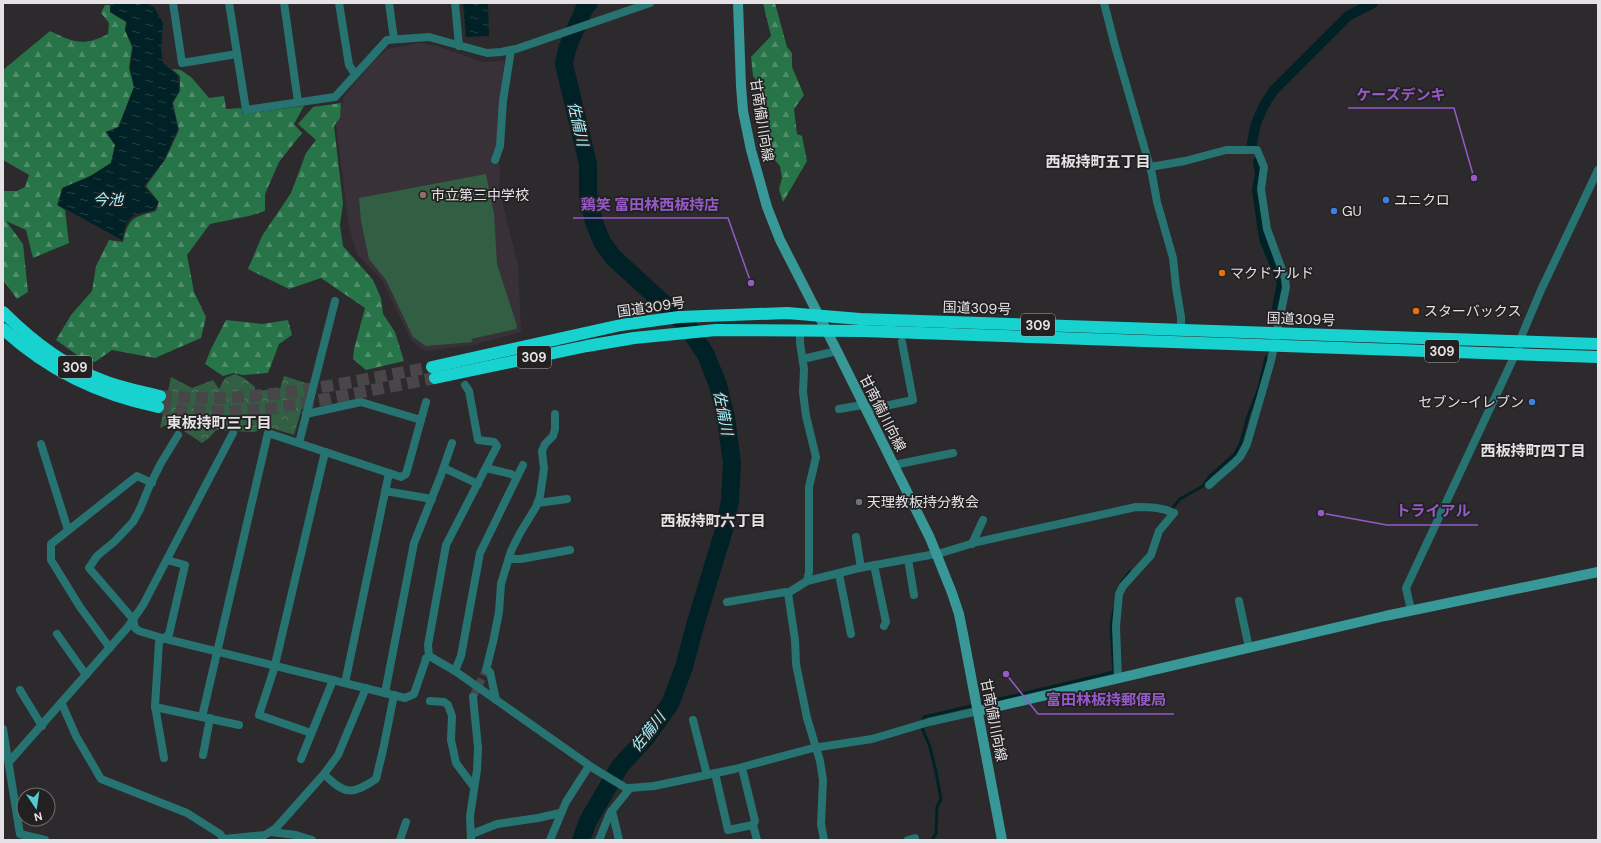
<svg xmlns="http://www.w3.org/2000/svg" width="1601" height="843" viewBox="0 0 1601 843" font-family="'DM Sans','Noto Sans JP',sans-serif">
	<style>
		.built { fill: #383238 }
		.forest { fill: url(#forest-firs) }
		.park { fill: url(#park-crowns) }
		.pitch { fill: #325f43 }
		.water { fill: url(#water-ripples) }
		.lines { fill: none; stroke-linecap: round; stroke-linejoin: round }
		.stream { stroke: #002125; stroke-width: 3 }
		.canal { stroke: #002125; stroke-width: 10 }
		.river { stroke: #002125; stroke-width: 18 }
		.street-tunnel { stroke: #484648; stroke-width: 8; stroke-dasharray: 8 4; stroke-linecap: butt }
		.highway-tunnel { stroke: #484648; stroke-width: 12; stroke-dasharray: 12 6; stroke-linecap: butt }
		.street { stroke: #267372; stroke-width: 8 }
		.secondary { stroke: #379897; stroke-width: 10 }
		.highway { stroke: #18d2d0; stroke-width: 12 }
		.education-dot { fill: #8d6e63; stroke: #232022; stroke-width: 1.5 }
		.shop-dot { fill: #3f7fe0; stroke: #232022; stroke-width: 1.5 }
		.food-dot { fill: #e8710a; stroke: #232022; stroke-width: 1.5 }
		.worship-dot { fill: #6b7280; stroke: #232022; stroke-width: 1.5 }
		.labels { text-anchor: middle; stroke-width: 3.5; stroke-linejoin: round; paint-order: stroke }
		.shield { fill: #232022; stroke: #aaa8aa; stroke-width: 1 }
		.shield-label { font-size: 13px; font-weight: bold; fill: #e4e2e4 }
		.street-label { font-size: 14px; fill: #e4e2e4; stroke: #232022 }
		.poi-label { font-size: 14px; fill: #e4e2e4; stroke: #232022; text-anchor: start }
		.water-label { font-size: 15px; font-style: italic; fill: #a3f4fe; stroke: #232022 }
		.neighbourhood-label { font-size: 15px; font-weight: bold; fill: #e4e2e4; stroke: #232022 }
		.leader { fill: none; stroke: #955ac8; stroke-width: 1.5 }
		.callout-dot { fill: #955ac8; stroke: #232022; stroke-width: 1.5 }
		.callout-label { font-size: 15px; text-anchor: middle; font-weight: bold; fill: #955ac8; stroke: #232022; stroke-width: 3.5; stroke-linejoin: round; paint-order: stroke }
	</style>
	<defs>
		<pattern id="forest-firs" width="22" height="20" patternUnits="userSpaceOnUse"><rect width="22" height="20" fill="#267448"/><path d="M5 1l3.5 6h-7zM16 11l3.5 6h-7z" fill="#508e6b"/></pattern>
		<pattern id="park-crowns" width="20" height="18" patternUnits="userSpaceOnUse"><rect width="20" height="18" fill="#325f43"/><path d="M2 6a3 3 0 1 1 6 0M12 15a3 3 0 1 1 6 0" fill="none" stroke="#50765e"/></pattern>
		<pattern id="water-ripples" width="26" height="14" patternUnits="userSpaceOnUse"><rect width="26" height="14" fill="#002125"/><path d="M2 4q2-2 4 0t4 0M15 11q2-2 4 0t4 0" fill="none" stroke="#254144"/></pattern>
	</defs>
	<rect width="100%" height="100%" fill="#2c2a2c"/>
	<!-- built -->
	<polygon class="built" points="420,43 437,46 482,62 504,61 496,150 500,167 499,188 518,265 521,332 473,345 425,351 411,340 382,280 357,254 349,227 336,125 344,97 372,63 387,49"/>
	<!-- forest -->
	<g class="forest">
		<polygon points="763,3 775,3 787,47 792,53 792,67 804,95 794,109 797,134 802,136 807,161 783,202 779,189 782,178 780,166 772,157 766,126 756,112 752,99 756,93 763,89 753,76 751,57 771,36"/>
		<path d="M105,5H110V12L126,22L125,30L132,47L129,68L134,87L118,127L106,132L115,145L111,163L90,176L62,188L57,205L65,210L69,243L33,258L26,230L6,221L23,244L28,292L17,299L3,280V191H17L25,187L29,175L3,160V70L50,31C73,42 83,47 108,34L109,23L101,13Z"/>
		<path d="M172,69L181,70L192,78L209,98L224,96L226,109L241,108L243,114L304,106L294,124L302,133L279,162L265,194V211L249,216L210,224L187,255L194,292L206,317L201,338L155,358L112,350L95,362L80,357L56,340L71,315L92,291L96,266L109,240L123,242C129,217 132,218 156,211L159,202L146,186L165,160L179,130L173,103L180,91V76Z"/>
		<polygon points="341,103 340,118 334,126 343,203 340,225 343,246 373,280 381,298 383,314 395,332 404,361 366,370 353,359 354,349 365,308 321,278 289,289 248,269 262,236 291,193 306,153 316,140 298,124 313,107"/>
		<polygon points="226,320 262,324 288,320 292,335 279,344 268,373 243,375 234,373 223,376 205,364 211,349"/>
	</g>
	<!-- park -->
	<polygon class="park" points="235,374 244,378 255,387 255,391 280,389 284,376 309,384 294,435 265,426 263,430 253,432 216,430 209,438 202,443 184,431 181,425 169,424 160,428 171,377 192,388 213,380 219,389 225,378"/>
	<!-- pitch -->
	<polygon class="pitch" points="486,174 494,214 497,264 517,326 516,329 471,339 473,342 426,346 413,337 386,280 369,259 361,221 359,198"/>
	<!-- water -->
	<g class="water">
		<path d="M111,3H145L154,7L163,23L161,49L163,63L178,76L179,91L172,103L178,129L164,160L144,186L158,202L154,210C131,215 127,215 122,240L58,205L63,188L91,176L111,163L115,145L106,132L119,127L134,87L130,68L133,47L125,30L127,22L110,12Z"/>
		<polygon points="463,3 488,3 489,36 466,37"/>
	</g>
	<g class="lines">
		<!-- stream -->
		<g class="stream">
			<polyline points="1170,511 1180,499 1203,486 1210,476 1235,454 1241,442 1248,416 1259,388 1266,357"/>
			<polyline points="1121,583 1130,572"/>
			<polyline points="932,840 936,833 937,807 941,799 936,772 930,747 922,728 924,717 1114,672 1111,625 1114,609"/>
		</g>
		<!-- canal -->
		<g class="canal">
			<path d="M1252,144C1254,124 1262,106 1274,90L1348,16L1373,3"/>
			<polyline points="1258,162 1260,174 1257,190 1264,239 1282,282 1275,319"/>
		</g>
		<!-- river -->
		<polyline class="river" points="581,840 588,821 620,766 645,739 670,704 684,667 696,622 724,530 730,501 732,463 726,418 718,385 706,355 686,324 613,257 602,242 594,222 588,194 588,164 564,64 567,49 585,7 589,3"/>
		<!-- street-tunnel -->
		<polyline class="street-tunnel" points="473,697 486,670"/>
		<!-- highway-tunnel -->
		<g class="highway-tunnel">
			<path d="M160,396C187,398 213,399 239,397C304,393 369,378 432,367"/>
			<polyline points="158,407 185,411 229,412 273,408 321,400 435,378"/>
		</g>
		<!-- street -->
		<g class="street">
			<polyline points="173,3 182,63 237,54"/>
			<polyline points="229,3 246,110 335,97 387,40 429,37 487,53 501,52 516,49 650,3"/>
			<polyline points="284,3 298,102"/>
			<polyline points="339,3 349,65 355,74"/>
			<polyline points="389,3 394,39"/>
			<polyline points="455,3 459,46"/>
			<polyline points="1104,3 1115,46 1152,174 1157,202 1173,258 1176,287 1181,317 1181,330"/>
			<polyline points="495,160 500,146 503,101 511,50"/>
			<polyline points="1150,167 1185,161 1226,150 1257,150 1264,167 1261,189 1267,229 1285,278 1286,287 1271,361 1247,444 1240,457 1234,463 1209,485"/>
			<polyline points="800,330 800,343 804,369 803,392 806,416 816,457 809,487 809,572 807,581"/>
			<polyline points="803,359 837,351"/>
			<polyline points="839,409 863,405"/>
			<polyline points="866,410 913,400 902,342"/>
			<polyline points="306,414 361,402 421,420"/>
			<polyline points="178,435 161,463 149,487 140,509 133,522 114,542 97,556 89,568 133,619 135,628 139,631 162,638 405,698 414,694 425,662 426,658 429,657 428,645 446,545 497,446 494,442 478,440 469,391 465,385"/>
			<polyline points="299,443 335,301"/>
			<polyline points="41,444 68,530"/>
			<polyline points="894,465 953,453"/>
			<polyline points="444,468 478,484"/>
			<polyline points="486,468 511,474 517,477"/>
			<polyline points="385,491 432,499"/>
			<polyline points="538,503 567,499"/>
			<polyline points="856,537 861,568"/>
			<polyline points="972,544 983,520"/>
			<polyline points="509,559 521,559 570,550"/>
			<polyline points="908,559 914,595"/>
			<polyline points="874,565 886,622 884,626"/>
			<polyline points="839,574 851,634"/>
			<polyline points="788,593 795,640 796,664 807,718 820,761 823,780 821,824 824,840"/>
			<polyline points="1239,601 1249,648"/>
			<path d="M727,602L786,592L788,593L807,581L859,568L941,553L977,542L1136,507C1150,507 1161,507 1174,513L1159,531L1151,555L1123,586L1119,594L1116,626L1118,679"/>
			<polyline points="1411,610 1406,588 1521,342 1522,335 1541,290 1598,170"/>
			<polyline points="57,634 86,675"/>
			<polyline points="110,648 80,607 51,560 51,544 137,476 152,483"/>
			<polyline points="429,657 431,657 455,671 593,768 626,788 630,788 654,786 735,769 813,748 872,739 929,722 978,711"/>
			<polyline points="455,671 461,656 480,553 523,465"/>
			<polyline points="345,683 389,473"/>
			<polyline points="20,690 42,726"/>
			<polyline points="385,693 414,543 441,475 452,443"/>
			<polyline points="496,700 490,672 486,670 493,642 499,612 501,584 511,551 520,533 536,507 540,496 544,469 542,451 545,444 553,436 555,429 555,414"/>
			<polyline points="430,701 444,702 448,705 452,716 451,740 456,763 474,787"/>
			<polyline points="62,704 76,736 101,779 187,813 220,834 224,840"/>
			<polyline points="155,707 239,725"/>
			<polyline points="202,717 268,433 401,477 406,474 426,402"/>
			<polyline points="693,720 707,775"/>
			<polyline points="3,729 20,834 45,840"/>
			<polyline points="311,733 259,715 274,669 325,452"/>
			<polyline points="203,755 210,718"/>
			<polyline points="164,758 155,706 159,642 169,634 185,565 167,560"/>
			<polyline points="301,759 333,680"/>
			<polyline points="9,762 127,628 143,605 233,433"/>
			<polyline points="742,768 755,821 753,825"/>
			<polyline points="715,773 728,830 753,825 757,840"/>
			<path d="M324,774C345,795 352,795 376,779L383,750L394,695"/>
			<polyline points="612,811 619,840"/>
			<polyline points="271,832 296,835 312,840"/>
			<polyline points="472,834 497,824 538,818 560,813"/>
			<polyline points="224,839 265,835 276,828 324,774 338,755 366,688"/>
			<polyline points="400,840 406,822"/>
			<polyline points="471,840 470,816 477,770 478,748 473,697"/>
			<polyline points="550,840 566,802 589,766"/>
			<polyline points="599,840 610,813 630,788"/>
			<polyline points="908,840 915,838"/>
		</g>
		<!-- secondary -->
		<g class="secondary">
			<polyline points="738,3 741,86 743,111 751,150 767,207 780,240 837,351 930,538 952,593 959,614 963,634 1002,840"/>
			<polyline points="978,711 1385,616 1598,572"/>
		</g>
		<!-- highway -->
		<g class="highway">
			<path d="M3,312C31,340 66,367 104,381C122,388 141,392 160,396"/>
			<path d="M3,329C49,371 98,394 158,407"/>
			<polyline points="432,367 621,325 679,317 787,313 860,319 1598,344"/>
			<polyline points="435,378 587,346 634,338 716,330 863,331 1598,357"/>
		</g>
	</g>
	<!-- markers -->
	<circle class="education-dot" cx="423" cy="195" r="4"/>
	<g class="shop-dot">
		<circle cx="1386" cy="200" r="4"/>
		<circle cx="1334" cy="211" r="4"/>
		<circle cx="1532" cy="402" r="4"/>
	</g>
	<g class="food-dot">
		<circle cx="1222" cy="273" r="4"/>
		<circle cx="1416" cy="311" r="4"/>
	</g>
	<circle class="worship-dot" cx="859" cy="502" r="4"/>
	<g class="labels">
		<!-- shield labels -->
		<g class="shield">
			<rect x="1021" y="314" width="34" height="22" rx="3"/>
			<rect x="1425" y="340" width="34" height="22" rx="3"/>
			<rect x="517" y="346" width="34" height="22" rx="3"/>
			<rect x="58" y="356" width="34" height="22" rx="3"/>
		</g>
		<g class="shield-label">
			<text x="1038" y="330">309</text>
			<text x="1442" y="356">309</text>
			<text x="534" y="362">309</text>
			<text x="75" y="372">309</text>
		</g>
		<!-- street labels -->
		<g class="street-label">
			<text transform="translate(762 120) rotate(81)" y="5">甘南備川向線</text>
			<text transform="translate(651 307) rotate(-8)" y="5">国道309号</text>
			<text transform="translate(977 308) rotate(2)" y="5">国道309号</text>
			<text transform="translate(1301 319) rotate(2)" y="5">国道309号</text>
			<text transform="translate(883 413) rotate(63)" y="5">甘南備川向線</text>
			<text transform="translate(994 720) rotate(79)" y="5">甘南備川向線</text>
		</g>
		<!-- poi labels -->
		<g class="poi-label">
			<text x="431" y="200">市立第三中学校</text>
			<text x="1394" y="205">ユニクロ</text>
			<text x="1342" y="216">GU</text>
			<text x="1230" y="278">マクドナルド</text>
			<text x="1424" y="316">スターバックス</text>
			<text x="1524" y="407" text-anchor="end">セブン-イレブン</text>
			<text x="867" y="507">天理教板持分教会</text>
		</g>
		<!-- water labels -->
		<g class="water-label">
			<text transform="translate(578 124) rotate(77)" y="5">佐備川</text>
			<text x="108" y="205">今池</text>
			<text transform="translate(723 413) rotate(79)" y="5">佐備川</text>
			<text transform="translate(648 732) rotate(-51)" y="5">佐備川</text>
		</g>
		<!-- neighbourhood labels -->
		<g class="neighbourhood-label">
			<text x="1098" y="167">西板持町五丁目</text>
			<text x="219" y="428">東板持町三丁目</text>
			<text x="1533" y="456">西板持町四丁目</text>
			<text x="713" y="526">西板持町六丁目</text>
		</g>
	</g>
	<!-- callouts -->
	<path class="leader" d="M1474 178L1454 108H1348M751 283L728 218H573M1321 513L1387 525H1478M1006 674L1038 714H1174"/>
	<g class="callout-dot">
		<circle cx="1474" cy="178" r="4"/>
		<circle cx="751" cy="283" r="4"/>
		<circle cx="1321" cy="513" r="4"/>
		<circle cx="1006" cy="674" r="4"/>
	</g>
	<g class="callout-label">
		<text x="1401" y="100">ケーズデンキ</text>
		<text x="650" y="210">鶏笑 富田林西板持店</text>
		<text x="1433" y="516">トライアル</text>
		<text x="1106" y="705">富田林板持郵便局</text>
	</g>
	<!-- border -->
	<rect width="1601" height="843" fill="none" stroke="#e4e2e4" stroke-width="8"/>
	<!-- north arrow -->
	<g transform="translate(36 807) rotate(167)"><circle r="19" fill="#232022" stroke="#706e70"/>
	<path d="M0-3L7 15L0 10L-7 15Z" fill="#52ccd1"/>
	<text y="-6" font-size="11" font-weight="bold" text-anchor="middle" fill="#e4e2e4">N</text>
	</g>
</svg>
